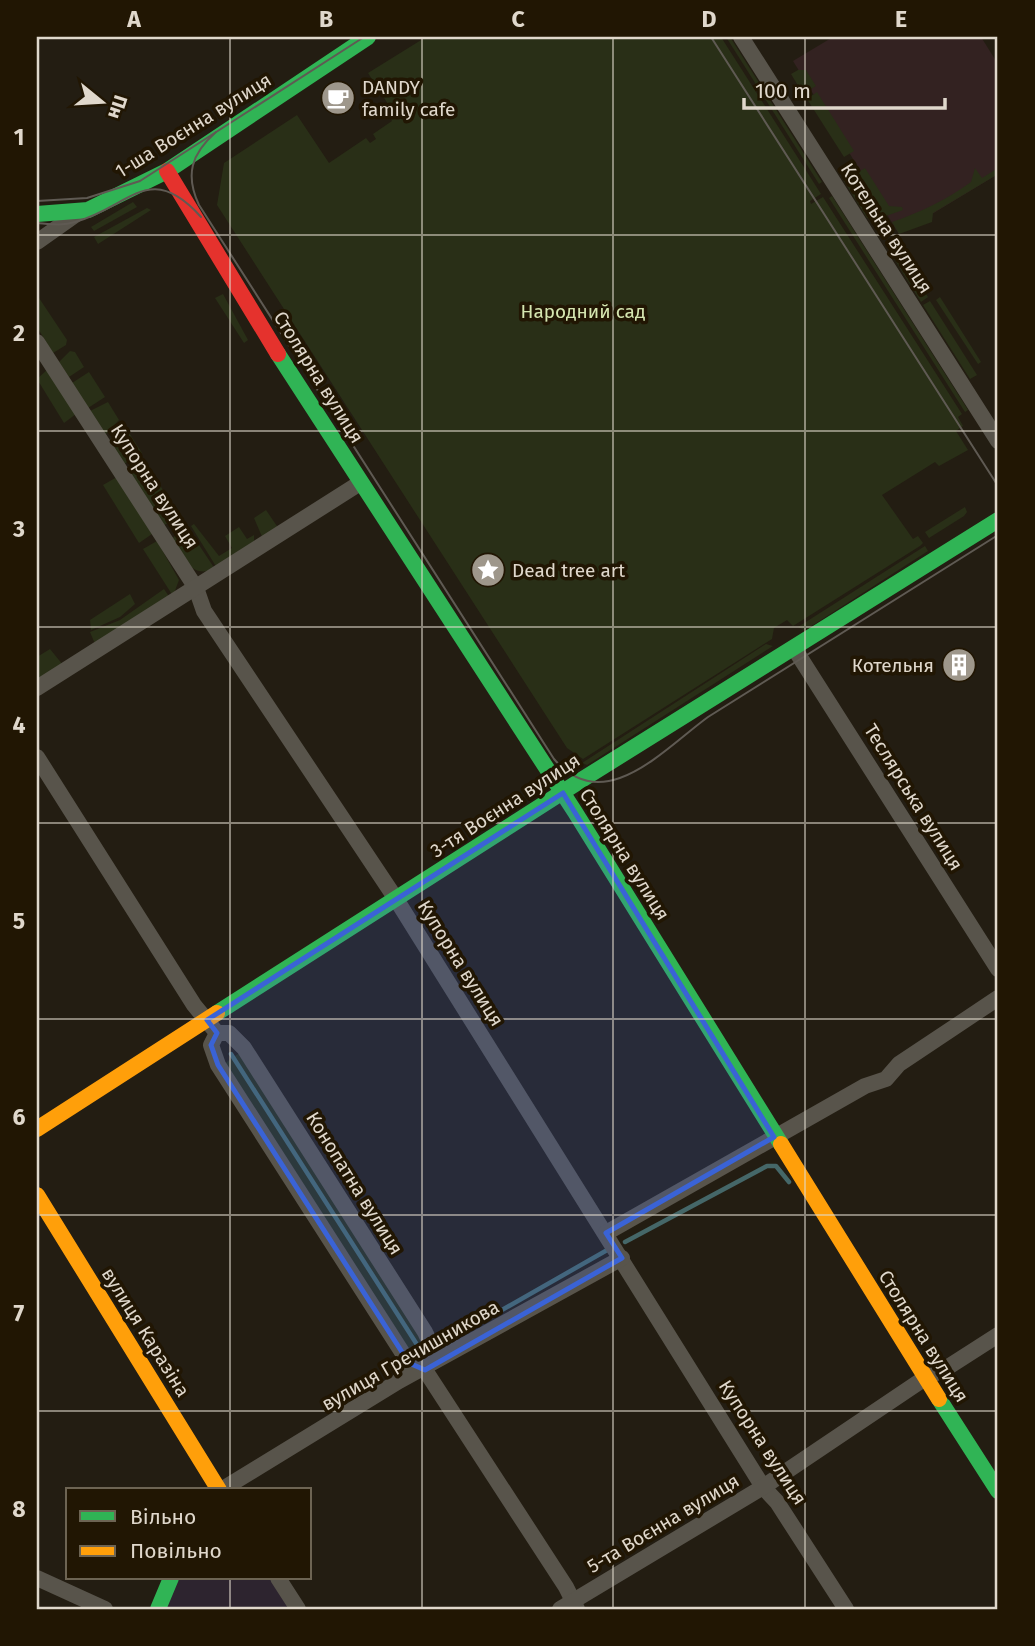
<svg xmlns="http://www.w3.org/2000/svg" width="1035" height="1646" viewBox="0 0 1035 1646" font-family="'Fira Sans',sans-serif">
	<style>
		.commercial { fill: #2d242f }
		.education { fill: #332221 }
		.green { fill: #292f17 }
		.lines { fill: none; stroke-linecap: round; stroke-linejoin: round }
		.stream { stroke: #456768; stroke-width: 4.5 }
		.street { stroke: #58544b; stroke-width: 16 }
		.fast { stroke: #30b455; stroke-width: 16 }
		.slow { stroke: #ff9f0a; stroke-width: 16 }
		.jam { stroke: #e5322d; stroke-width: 16 }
		.tram { stroke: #5f5a53; stroke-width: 2 }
		.marked { fill: #3a63d6; fill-opacity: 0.2; stroke: #3a63d6; stroke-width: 5; stroke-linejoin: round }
		.grid { fill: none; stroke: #e0d8cc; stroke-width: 2; stroke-opacity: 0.55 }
		.labels { text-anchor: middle; stroke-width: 7; stroke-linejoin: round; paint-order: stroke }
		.poi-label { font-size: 19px; fill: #e0d8cc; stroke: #211603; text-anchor: start }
		.street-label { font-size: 19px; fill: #e0d8cc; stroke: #211603 }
		.park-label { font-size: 19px; fill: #d5e6b0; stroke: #211603 }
		.neatline { fill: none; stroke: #e0d8cc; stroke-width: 2.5 }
		.grid-label { font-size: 23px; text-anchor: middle; font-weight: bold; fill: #e0d8cc }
	</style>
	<rect width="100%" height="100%" fill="#231d12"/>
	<!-- commercial -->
	<polygon class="commercial" points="178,1578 270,1578 290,1609 165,1609"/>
	<!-- education -->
	<polygon class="education" points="833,37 981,37 998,64 998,174 899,234 793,61"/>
	<!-- green -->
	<g class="green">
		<polygon points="426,37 721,37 821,194 810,201 811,204 823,197 962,414 958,417 963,426 956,431 968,450 939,466 935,462 882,495 913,539 918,536 923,543 920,546 793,626 787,620 774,628 772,639 583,759 567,748 217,205 224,163 297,115 329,163 366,138 370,143 376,139 373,134 392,121 384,107 388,104 368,73"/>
		<polygon points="726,37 730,37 822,182 819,184"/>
		<polygon points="798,70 806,70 816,86 803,94 791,74"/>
		<polygon points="817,92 854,151 844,157 807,99"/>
		<polygon points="865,168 889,206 902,207 903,210 883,217 855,174"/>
		<path d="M975,168L982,178L998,168V174L933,213L932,222L899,234L892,222C921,212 946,200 971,182Z"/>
		<polygon points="850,177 877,219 867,218 844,181"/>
		<polygon points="832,196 968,410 965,412 829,198"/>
		<polygon points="133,202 137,207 94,231 91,227"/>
		<polygon points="147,208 151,210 98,244 94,237"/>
		<polygon points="898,251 928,297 921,302 893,257"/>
		<polygon points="223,294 248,340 244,343 215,298"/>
		<polygon points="37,295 67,340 66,345 53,353 37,327"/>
		<polygon points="940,297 981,362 978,364 936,300"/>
		<polygon points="930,301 977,375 970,379 923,305"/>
		<polygon points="70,351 75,352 84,367 69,377 59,362"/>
		<polygon points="47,370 76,414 64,423 37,379"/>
		<polygon points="89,372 105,397 88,408 72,383"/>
		<polygon points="108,402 119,420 105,435 90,411"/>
		<polygon points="124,425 142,453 124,464 108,442"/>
		<polygon points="144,460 180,517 162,526 127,474"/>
		<polygon points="117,477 152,534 139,543 103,485"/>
		<polygon points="965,507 967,512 964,516 929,538 925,532"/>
		<polygon points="266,510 279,529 263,539 254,518"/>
		<polygon points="194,524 219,556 232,548 225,536 239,527 247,539 254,535 254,545 217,568 191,526"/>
		<path d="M187,527L215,569C190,579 184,557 171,539Z"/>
		<polygon points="157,541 179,580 173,596 143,549"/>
		<polygon points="925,546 928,551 810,627 804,630 798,627"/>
		<polygon points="164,589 170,598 95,644 90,632 120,620"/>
		<polygon points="130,594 135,604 120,617 91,630 90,620"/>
		<polygon points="766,644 773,646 587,765 582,763"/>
		<polygon points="50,649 63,665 37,682 37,657"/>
		<polygon points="242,1051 423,1335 426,1366 414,1362 224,1064"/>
	</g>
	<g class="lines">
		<!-- stream -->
		<g class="stream">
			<polyline points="231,1054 423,1354 429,1351"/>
			<polyline points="625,1242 767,1166 776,1166 789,1182"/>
			<polyline points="437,1347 609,1249"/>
		</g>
		<!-- street -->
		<g class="street">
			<polyline points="741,37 998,441"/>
			<polyline points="37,242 78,213"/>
			<polyline points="37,342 196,588 204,611 396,899 763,1487 777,1502 846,1609"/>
			<polyline points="794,648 998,969"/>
			<polyline points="37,688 360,483"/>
			<polyline points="37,757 194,1005 217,1033 211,1045 218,1065 409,1363 425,1370 566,1587 577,1609"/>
			<path d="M217,1033H229L244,1048L425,1332C433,1348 436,1354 425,1370"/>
			<polyline points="606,1233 865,1086 886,1079 899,1064 998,998"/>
			<polyline points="221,1490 399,1381 622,1258"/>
			<polyline points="37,1578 105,1609"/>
			<polyline points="278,1578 298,1609"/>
			<polyline points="560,1609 763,1487 925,1378 945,1369 998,1335"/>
		</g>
		<!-- fast -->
		<g class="fast">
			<polyline points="37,214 88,210 167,171 368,37"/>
			<polyline points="278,354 575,812 781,1144"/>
			<polyline points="217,1013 583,779 998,520"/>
			<polyline points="939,1399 998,1491"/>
			<polyline points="158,1609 171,1578"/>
		</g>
		<!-- slow -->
		<g class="slow">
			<polyline points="37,1129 217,1013"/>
			<polyline points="781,1144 939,1399"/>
			<polyline points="37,1195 219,1490"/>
		</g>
		<!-- jam -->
		<polyline class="jam" points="167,171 278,354"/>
		<!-- tram -->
		<g class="tram">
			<polyline points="711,37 998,486"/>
			<path d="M216,132C191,154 185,175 199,205L554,759C604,818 664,749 708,717L998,535"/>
			<polyline points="37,201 87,198 140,181 364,37"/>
			<path d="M37,223C50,224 63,226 75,222C129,208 149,159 201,217"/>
		</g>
	</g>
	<!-- marked area -->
	<path class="marked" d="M563,793L774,1137L606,1233L622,1258L425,1370L409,1363L218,1065L211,1045L217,1033L207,1020Z"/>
	<!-- grid -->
	<path class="grid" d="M230,37V1490M422,37V1609M613,37V1609M805,37V1609M37,235H998M37,431H998M37,627H998M37,823H998M37,1019H998M37,1215H998M37,1411H998M230,1578V1609"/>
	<!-- icons -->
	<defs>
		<g id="cafe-disc" transform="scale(1.75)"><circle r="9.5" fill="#9e978b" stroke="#211603"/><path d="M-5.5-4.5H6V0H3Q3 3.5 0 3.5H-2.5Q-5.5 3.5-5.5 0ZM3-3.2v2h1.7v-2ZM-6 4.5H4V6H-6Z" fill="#fff"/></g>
		<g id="sight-disc" transform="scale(1.75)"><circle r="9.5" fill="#9e978b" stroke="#211603"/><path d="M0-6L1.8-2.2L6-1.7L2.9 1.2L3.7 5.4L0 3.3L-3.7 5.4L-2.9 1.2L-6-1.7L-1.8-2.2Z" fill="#fff"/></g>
		<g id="building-disc" transform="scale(1.75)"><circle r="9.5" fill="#9e978b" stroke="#211603"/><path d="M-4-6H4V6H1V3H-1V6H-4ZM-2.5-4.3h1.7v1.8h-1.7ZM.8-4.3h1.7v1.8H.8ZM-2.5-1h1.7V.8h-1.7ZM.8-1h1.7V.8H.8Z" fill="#fff"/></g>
	</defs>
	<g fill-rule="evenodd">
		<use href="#cafe-disc" x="338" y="98"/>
		<use href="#sight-disc" x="488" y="570"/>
		<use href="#building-disc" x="959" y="665"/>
	</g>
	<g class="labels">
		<!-- poi labels -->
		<g class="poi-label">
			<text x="362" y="94">DANDY<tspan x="362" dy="22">family cafe</tspan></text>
			<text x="512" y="577">Dead tree art</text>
			<text x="934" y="672" text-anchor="end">Котельня</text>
		</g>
		<!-- street labels -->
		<g class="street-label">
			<text transform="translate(193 125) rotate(-32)" y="7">1-ша Воєнна вулиця</text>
			<text transform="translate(887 228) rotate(57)" y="7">Котельна вулиця</text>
			<text transform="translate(319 377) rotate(58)" y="7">Столярна вулиця</text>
			<text transform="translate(155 486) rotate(57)" y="7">Купорна вулиця</text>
			<text transform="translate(914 797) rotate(58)" y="7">Теслярська вулиця</text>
			<text transform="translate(505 805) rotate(-33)" y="7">3-тя Воєнна вулиця</text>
			<text transform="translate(625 854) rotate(58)" y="7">Столярна вулиця</text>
			<text transform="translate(461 963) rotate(58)" y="7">Купорна вулиця</text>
			<text transform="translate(355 1183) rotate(58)" y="7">Конопатна вулиця</text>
			<text transform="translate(146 1332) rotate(58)" y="7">вулиця Каразіна</text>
			<text transform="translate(924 1336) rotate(58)" y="7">Столярна вулиця</text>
			<text transform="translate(410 1355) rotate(-30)" y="7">вулиця Гречишникова</text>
			<text transform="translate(763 1442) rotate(57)" y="7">Купорна вулиця</text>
			<text transform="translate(663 1523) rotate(-31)" y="7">5-та Воєнна вулиця</text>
		</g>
		<!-- park labels -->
		<g class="park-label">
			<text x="583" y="318">Народний сад</text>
		</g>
	</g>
	<!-- border -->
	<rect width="1035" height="1646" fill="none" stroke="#211603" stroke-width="77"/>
	<!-- legend -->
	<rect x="66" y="1488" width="245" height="91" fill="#211603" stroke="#6d6453" stroke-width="2"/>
	<rect x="80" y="1511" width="35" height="10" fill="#30b455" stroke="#6d6453" stroke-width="2"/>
	<text x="130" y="1524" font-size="21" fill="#e0d8cc">Вільно</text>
	<rect x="80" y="1546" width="35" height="10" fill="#ff9f0a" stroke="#6d6453" stroke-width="2"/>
	<text x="130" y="1558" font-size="21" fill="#e0d8cc">Повільно</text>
	<!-- north arrow -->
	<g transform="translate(102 102) rotate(108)" stroke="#211603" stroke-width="5" paint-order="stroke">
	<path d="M0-5L12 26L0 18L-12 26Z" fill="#e0d8cc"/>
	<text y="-10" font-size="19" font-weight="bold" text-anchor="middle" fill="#e0d8cc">Пн</text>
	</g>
	<!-- scale -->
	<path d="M744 98v10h201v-10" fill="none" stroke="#e0d8cc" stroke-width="3.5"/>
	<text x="755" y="98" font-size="21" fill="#e0d8cc" stroke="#211603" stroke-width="5" paint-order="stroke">100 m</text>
	<rect x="38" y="38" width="958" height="1570" class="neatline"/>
	<g class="grid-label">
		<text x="134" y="27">A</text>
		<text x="326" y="27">B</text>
		<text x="518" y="27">C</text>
		<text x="709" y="27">D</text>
		<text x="901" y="27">E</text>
		<text x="19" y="145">1</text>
		<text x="19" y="341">2</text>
		<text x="19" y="537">3</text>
		<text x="19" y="733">4</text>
		<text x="19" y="929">5</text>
		<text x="19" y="1125">6</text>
		<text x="19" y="1321">7</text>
		<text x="19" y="1517">8</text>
	</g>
</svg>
